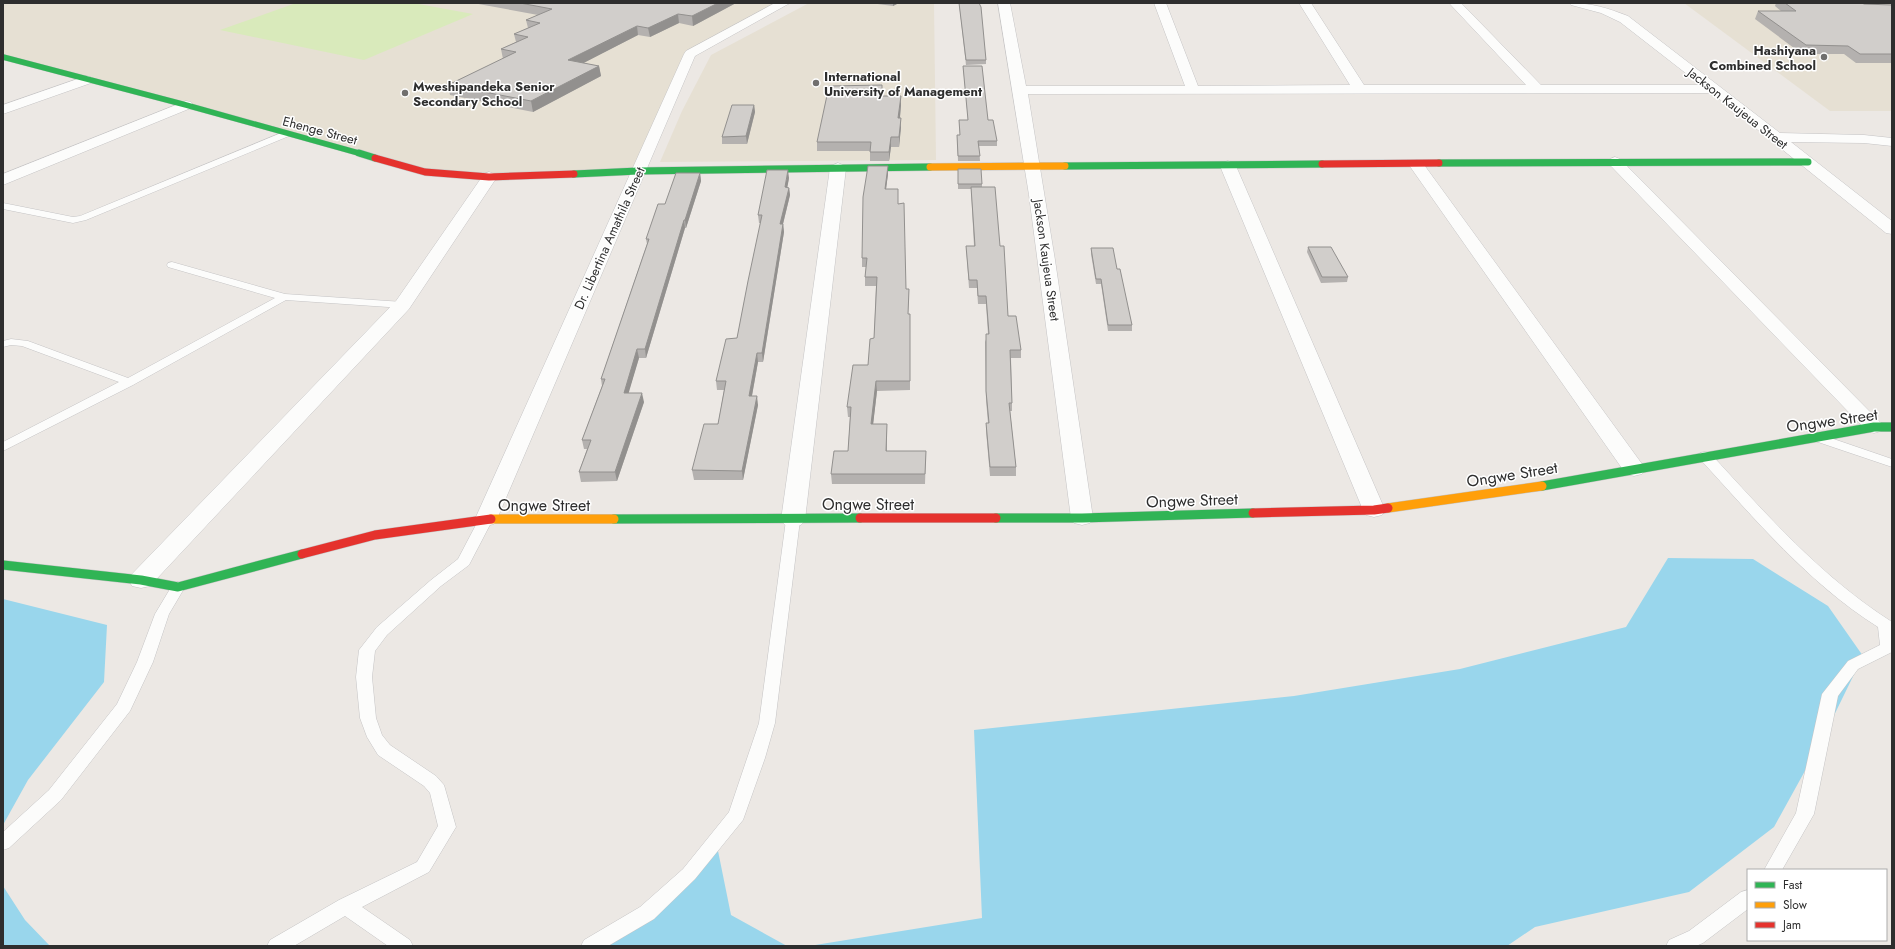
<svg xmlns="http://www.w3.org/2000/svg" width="1895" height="949" viewBox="0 0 1895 949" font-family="Jost,sans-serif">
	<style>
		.education { fill: #e6e0d3 }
		.pitch { fill: #d9eabb }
		.water { fill: #99d6ec }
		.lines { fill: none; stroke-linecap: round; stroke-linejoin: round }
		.lane-casing { stroke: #c5c4c5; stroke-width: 1 }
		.street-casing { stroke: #c5c4c5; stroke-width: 1 }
		.fast-far2-casing { stroke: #c5c4c5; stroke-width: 6 }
		.fast-far1-casing { stroke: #c5c4c5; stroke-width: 8 }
		.fast-casing { stroke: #c5c4c5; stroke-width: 10 }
		.slow-far1-casing { stroke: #c5c4c5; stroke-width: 8 }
		.slow-casing { stroke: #c5c4c5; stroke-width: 10 }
		.jam-far1-casing { stroke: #c5c4c5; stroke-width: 8 }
		.jam-casing { stroke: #c5c4c5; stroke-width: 10 }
		.lane { fill: #fcfcfb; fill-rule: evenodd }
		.street { fill: #fcfcfb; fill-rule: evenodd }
		.fast-far2 { stroke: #30b455; stroke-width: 5.5 }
		.fast-far1 { stroke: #30b455; stroke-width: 7 }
		.fast { stroke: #30b455; stroke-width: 9 }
		.slow-far1 { stroke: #ff9f0a; stroke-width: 7 }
		.slow { stroke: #ff9f0a; stroke-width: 9 }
		.jam-far1 { stroke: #e5322d; stroke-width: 7 }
		.jam { stroke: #e5322d; stroke-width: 9 }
		.wall { fill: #b4b1af }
		.shaded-wall { fill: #92908e }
		.building { fill: #d1cecb; stroke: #92908e }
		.poi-dot { fill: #706f6e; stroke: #fff; stroke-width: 1.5 }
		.labels { text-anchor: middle; stroke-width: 3; stroke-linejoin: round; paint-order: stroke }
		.far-poi-label { font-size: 13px; font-weight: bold; fill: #2e2e2e; stroke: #fff; text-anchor: start }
		.far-street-label { font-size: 13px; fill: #2e2e2e; stroke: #fff }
		.street-label { font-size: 16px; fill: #2e2e2e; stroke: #fff }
	</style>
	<rect width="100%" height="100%" fill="#ece8e4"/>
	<!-- education -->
	<g class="education">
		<polygon points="3,3 784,3 690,54 638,171 489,177 425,172 3,57"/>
		<polygon points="809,3 934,3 936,160 660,162 682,111 711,55"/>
		<polygon points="1684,3 1892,3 1892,111 1830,111"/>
	</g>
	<!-- pitch -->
	<polygon class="pitch" points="296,3 413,3 473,14 364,60 220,30"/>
	<!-- water -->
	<g class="water">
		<polygon points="1668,558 1753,559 1828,606 1863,656 1822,740 1774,827 1689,892 1535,927 1507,946 809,946 982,918 974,730 1294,696 1460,669 1626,627"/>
		<polygon points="3,599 107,625 104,682 28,780 3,825"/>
		<polygon points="716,841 731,915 787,946 593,946 647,913"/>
		<polygon points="3,886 25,920 50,946 3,946"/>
	</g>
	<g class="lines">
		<!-- lane casing -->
		<g class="lane-casing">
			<g id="lane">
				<polygon points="286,131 290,134 289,136 86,220 73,223 3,209 3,203 73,217 80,216"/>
				<polygon points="172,262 285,294 403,302 408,305 403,308 286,300 133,385 3,451 3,442 119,382 22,346 11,345 3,347 3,341 11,339 28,341 128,378 275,298 168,267 167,265 168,263"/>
				<polygon points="1816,433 1892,459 1892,467 1812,440 1810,437 1812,434"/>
				<path d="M1705,452L1710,453C1766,514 1821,577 1892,622V652L1858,669L1838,696L1814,814L1782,870H1764L1796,813L1822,694L1848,661L1880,645L1878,627C1808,583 1755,519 1700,459L1699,456L1700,453Z"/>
				<polygon points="486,515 491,516 493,519 469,565 441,586 387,635 375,651 372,677 376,718 382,735 390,745 436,776 444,785 456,827 429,872 362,907 410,940 413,946 388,946 345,916 294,946 267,946 270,940 339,900 417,862 438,826 430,793 424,786 378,755 367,737 360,718 356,677 359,650 377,627 431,580 458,559 479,519 481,516"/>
				<polygon points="793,516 798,517 800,520 775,723 765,758 743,820 695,879 654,919 608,946 581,946 584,940 640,907 683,869 729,812 759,723 786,520 788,517"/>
				<polygon points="178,582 183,584 185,587 169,614 153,662 130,711 61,800 9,848 3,850 3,832 49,790 117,704 137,662 155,614 173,584"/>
				<polygon points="1748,890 1748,909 1703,943 1696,946 1666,946 1669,940 1689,931 1741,892"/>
			</g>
		</g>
		<!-- street casing -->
		<g class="street-casing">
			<g id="street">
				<polygon points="775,3 790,3 695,56 497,519 494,524 486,526 478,524 475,519 684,54 686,51"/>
				<path d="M998,3H1010L1026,86H1185L1154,3H1166L1198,86L1350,85L1299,3H1311L1364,85H1526L1449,3H1461L1541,85H1701L1620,22L1601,13L1571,5L1569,3C1592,3 1607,8 1628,16L1780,133L1864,135L1892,138V146L1864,143L1791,142L1892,221V234L1886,233L1712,93L1028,94L1055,260L1093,518L1090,523L1082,525L1074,523L1071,518L1029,195Z"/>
				<polygon points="86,76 91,77 93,80 91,83 3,114 3,105"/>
				<polygon points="186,101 191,102 193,105 191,108 3,185 3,174"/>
				<polygon points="1615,157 1620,159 1881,423 1884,427 1881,431 1874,433 1867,431 1610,165 1607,162 1610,159"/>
				<polygon points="1417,160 1422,162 1642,464 1645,469 1642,474 1634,476 1626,474 1409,165 1412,162"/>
				<polygon points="1228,161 1233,163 1236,166 1385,510 1382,515 1374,517 1366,515 1363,510 1220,166 1223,163"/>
				<polygon points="838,163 843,165 846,168 805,520 801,525 793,527 785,525 781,520 830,168 833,165"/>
				<polygon points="489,172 494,174 497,177 409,309 150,586 141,588 132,586 129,580 132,574 396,301 484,174"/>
			</g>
		</g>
		<!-- fast-far2 casing -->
		<g class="fast-far2-casing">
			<polyline id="fast-far2" points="3,57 186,105 362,154"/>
		</g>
		<!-- fast-far1 casing -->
		<g class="fast-far1-casing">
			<g id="fast-far1">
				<polyline points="359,153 375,158"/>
				<polyline points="1439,163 1808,162"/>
				<polyline points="1065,166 1322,164"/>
				<polyline points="574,174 638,171 930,167"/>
			</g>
		</g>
		<!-- fast casing -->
		<g class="fast-casing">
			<g id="fast">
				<polyline points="1542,486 1874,427 1892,427"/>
				<polyline points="996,518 1082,518 1253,513"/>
				<polyline points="614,519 860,518"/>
				<polyline points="3,565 141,580 178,587 302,554"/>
			</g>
		</g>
		<!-- slow-far1 casing -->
		<g class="slow-far1-casing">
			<polyline id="slow-far1" points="930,167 1065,166"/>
		</g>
		<!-- slow casing -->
		<g class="slow-casing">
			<g id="slow">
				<polyline points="1388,508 1542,486"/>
				<polyline points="491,519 614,519"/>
			</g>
		</g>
		<!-- jam-far1 casing -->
		<g class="jam-far1-casing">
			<g id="jam-far1">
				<polyline points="375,158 425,172 489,177 574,174"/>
				<polyline points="1322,164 1439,163"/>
			</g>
		</g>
		<!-- jam casing -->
		<g class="jam-casing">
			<g id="jam">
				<polyline points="1253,513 1374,510 1388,508"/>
				<polyline points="860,518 996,518"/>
				<polyline points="302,554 375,535 491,519"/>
			</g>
		</g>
		<!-- lane -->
		<use href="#lane" class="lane"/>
		<!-- street -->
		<use href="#street" class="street"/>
		<!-- fast-far2 -->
		<use href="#fast-far2" class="fast-far2"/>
		<!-- fast-far1 -->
		<use href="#fast-far1" class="fast-far1"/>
		<!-- fast -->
		<use href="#fast" class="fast"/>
		<!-- slow-far1 -->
		<use href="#slow-far1" class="slow-far1"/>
		<!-- slow -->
		<use href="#slow" class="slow"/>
		<!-- jam-far1 -->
		<use href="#jam-far1" class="jam-far1"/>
		<!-- jam -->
		<use href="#jam" class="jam"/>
	</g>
	<!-- wall -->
	<g class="wall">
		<polygon points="473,3 736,3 693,26 679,23 650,37 638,35 583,63 599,66 601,76 533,112 450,95 448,85 503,59 501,49 516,42 514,34 528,28 526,20 538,15"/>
		<polygon points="870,3 899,3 893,6"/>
		<polygon points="959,3 979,3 986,60 986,64 966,65"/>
		<polygon points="1776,3 1862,3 1864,4 1892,5 1892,63 1856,63 1844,54 1802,54 1755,19 1758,11 1781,11 1775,6"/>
		<polygon points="963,66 988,120 997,141 997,146 979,146 980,161 958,161 957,135 960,135 959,120 968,120"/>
		<polygon points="882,96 901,96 901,105 900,118 901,118 901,127 899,147 891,147 889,161 870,161 870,151 817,151 817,142"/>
		<polygon points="754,105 755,112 747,144 722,144 722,137"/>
		<polygon points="888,166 888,174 886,189 898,204 906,289 909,289 908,314 910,314 910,390 877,391 873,424 887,424 887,451 926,451 925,484 832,484 831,474 848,451 850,417 848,417 847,407 868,365 874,338 876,286 865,286 865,277 866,267 862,267 862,258"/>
		<polygon points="958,169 982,184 982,187 1000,246 1008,316 1021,350 1021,358 1011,358 1012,403 1012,411 1010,411 1016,467 1016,476 990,476 986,431 986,423 988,423 986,400 985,342 988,334 986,304 978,304 977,288 969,288 966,246 974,246 971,189 958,189"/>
		<polygon points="700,173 701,181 686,228 685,228 646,358 639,358 628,393 644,402 617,481 581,482 579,472 587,449 584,449 582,440 602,386 601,379 647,244 646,239 665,204"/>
		<polygon points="789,178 787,187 789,188 790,195 783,224 784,232 763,362 758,362 752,396 758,405 743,480 694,480 692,470 718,424 724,390 717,390 716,381 737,338 761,223 759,223 758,215"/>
		<polygon points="1308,247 1348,277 1347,282 1321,283 1307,252"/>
		<polygon points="1091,248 1117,269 1132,325 1132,331 1108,331 1101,284 1096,284 1091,254"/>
	</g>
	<!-- shaded-wall -->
	<g class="shaded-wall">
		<polygon points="718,3 736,3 693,26 692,16"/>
		<polygon points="893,3 899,3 893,6"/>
		<polygon points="678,14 679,23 650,37 648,28"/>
		<polygon points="637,26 638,35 570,70 568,60"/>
		<polygon points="599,66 601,76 533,112 531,101"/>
		<polygon points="901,96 901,105 899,127 898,118"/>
		<polygon points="754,105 755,112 747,144 746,136"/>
		<polygon points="901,118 901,127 899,147 899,137"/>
		<polygon points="891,137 891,147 889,161 889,152"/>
		<polygon points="888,166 888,174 885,197 885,189"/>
		<polygon points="788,170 789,178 786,195 785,187"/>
		<polygon points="700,173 701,181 686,228 685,220"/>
		<polygon points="789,188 790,195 781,232 780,224"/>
		<polygon points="684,220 685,228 646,358 645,349"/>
		<polygon points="783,224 784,232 763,362 762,353"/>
		<polygon points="637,349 639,358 626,402 624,393"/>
		<polygon points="757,353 758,362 750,406 749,396"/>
		<polygon points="876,381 877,391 872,434 871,424"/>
		<polygon points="642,393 644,402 617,481 615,472"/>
		<polygon points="757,396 758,405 743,480 742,471"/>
		<polygon points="887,424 887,434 886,460 886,451"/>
	</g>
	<!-- building -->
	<g class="building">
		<polygon points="520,3 718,3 692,16 678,14 648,28 637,26 568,60 599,66 531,101 448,85 516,52 501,49 528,37 514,34 540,23 526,20 552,9"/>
		<polygon points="959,3 979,3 981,7 986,60 966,60"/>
		<polygon points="1785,3 1862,3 1864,4 1892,5 1892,54 1860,54 1848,46 1806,45 1758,11 1796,11"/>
		<polygon points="963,66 982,66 988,120 993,120 997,141 978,141 980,156 958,156 957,135 960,135 959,120 968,120"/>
		<polygon points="882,85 882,96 901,96 898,118 901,118 899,137 891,137 889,152 870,152 871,142 817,142 829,86"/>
		<polygon points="732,105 754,105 746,136 722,137"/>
		<polygon points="868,166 888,166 885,189 898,189 898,204 904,203 906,289 909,289 908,314 910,314 910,381 876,381 871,424 887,424 886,451 926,451 925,474 831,474 834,451 848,451 851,407 847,407 853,365 868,365 870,339 874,338 877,277 865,277 867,258 862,258 863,197"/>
		<polygon points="958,169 981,169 982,184 958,184"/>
		<polygon points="767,170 788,170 785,187 789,188 780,224 783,224 762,353 757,353 749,396 757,396 742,471 692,470 704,424 718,424 726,381 716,381 726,339 737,338 748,281 762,215 758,215"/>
		<polygon points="676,173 700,173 685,220 684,220 645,349 637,349 624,393 642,393 615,472 579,472 591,440 582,440 605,379 601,379 649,239 646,239 658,204 665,204"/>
		<polygon points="971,187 995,187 1000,246 1004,246 1008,316 1016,316 1021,350 1010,350 1012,403 1009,403 1016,467 990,467 986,423 989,423 986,391 986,334 989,334 986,296 978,296 977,280 969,280 966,246 975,246"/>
		<polygon points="1308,247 1331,247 1348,277 1322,277"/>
		<polygon points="1091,248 1113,248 1117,269 1120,269 1132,325 1108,325 1101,279 1096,279"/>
	</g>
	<!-- markers -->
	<g class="poi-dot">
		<circle cx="1824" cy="57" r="4"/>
		<circle cx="816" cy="83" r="4"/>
		<circle cx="405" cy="93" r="4"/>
	</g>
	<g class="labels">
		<!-- far-poi labels -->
		<g class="far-poi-label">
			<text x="1816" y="55" text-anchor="end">Hashiyana<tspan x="1816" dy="15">Combined School</tspan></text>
			<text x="824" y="81">International<tspan x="824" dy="15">University of Management</tspan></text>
			<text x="413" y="91">Mweshipandeka Senior<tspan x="413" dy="15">Secondary School</tspan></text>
		</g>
		<!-- far-street labels -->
		<g class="far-street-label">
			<text transform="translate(1738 108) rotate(38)" y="5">Jackson Kaujeua Street</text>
			<text transform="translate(320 130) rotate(15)" y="5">Ehenge Street</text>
			<text transform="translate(609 238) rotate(-66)" y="5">Dr. Libertina Amathila Street</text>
			<text transform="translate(1047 260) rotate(82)" y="5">Jackson Kaujeua Street</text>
		</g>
		<!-- street labels -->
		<g class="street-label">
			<text transform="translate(1832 420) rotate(-8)" y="6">Ongwe Street</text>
			<text transform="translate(1512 474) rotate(-9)" y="6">Ongwe Street</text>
			<text transform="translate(1192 500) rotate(-2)" y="6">Ongwe Street</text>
			<text x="868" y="510">Ongwe Street</text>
			<text x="544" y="511">Ongwe Street</text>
		</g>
	</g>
	<!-- border -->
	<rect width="1895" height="949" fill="none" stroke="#2e2e2e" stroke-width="8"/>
	<!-- legend -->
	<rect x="1747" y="869" width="140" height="72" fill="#ffffff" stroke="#ababab"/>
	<rect x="1755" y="882" width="20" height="6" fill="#30b455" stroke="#ababab"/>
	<text x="1783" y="889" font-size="12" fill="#2e2e2e">Fast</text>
	<rect x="1755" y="902" width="20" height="6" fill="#ff9f0a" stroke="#ababab"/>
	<text x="1783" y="909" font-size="12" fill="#2e2e2e">Slow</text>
	<rect x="1755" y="922" width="20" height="6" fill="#e5322d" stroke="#ababab"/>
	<text x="1783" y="929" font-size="12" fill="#2e2e2e">Jam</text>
</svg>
